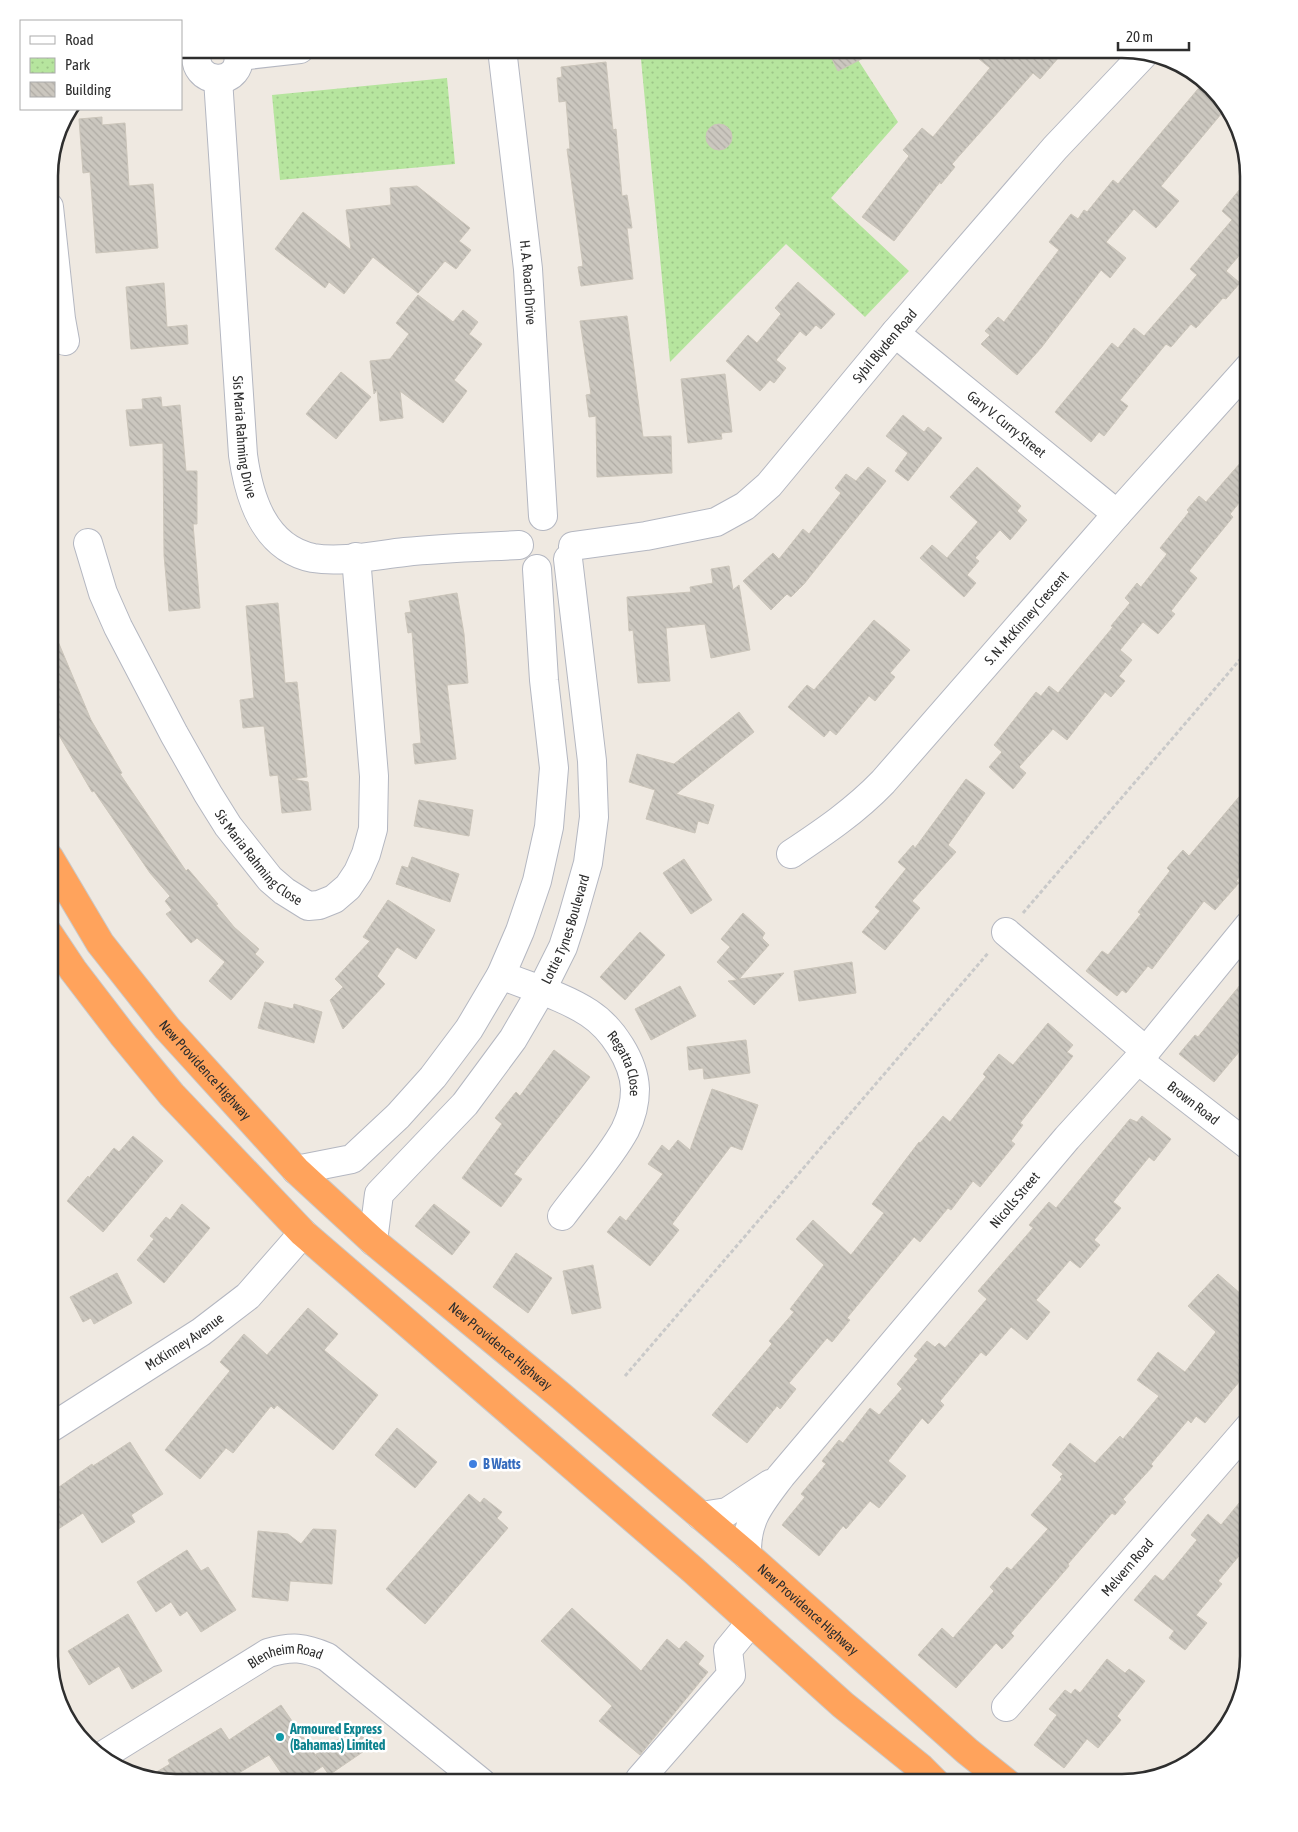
<svg xmlns="http://www.w3.org/2000/svg" width="1298" height="1832" viewBox="0 0 1298 1832" font-family="'Asap Condensed',sans-serif">
	<style>
		.park { fill: url(#park-dots) }
		.building { fill: url(#building-back-hatch); stroke: #cbc5ba }
		.lines { fill: none; stroke-linecap: round; stroke-linejoin: round }
		.minor-casing { stroke: #b4b7c1; stroke-width: 30 }
		.highway-casing { stroke: #c9c9c9; stroke-width: 30 }
		.path { stroke: #c9c9c9; stroke-width: 3; stroke-dasharray: 4 2.5; stroke-linecap: butt }
		.minor { stroke: #fff; stroke-width: 28 }
		.highway { stroke: #ffa35c; stroke-width: 28 }
		.shop-dot { fill: #3f7fe0; stroke: #fff; stroke-width: 2 }
		.culture-dot { fill: #0f9aa8; stroke: #fff; stroke-width: 2 }
		.labels { text-anchor: middle; stroke-width: 5; stroke-linejoin: round; paint-order: stroke }
		.street-label { font-size: 14px; fill: #2e2e2e; stroke: #fff }
		.shop-label { font-size: 14px; font-weight: bold; fill: #366cbe; stroke: #fff; text-anchor: start }
		.culture-label { font-size: 14px; font-weight: bold; fill: #0d838f; stroke: #fff; text-anchor: start }
		.rim { fill: none; stroke: #2e2e2e; stroke-width: 2.5 }
	</style>
	<defs>
		<pattern id="park-dots" width="8" height="8" patternUnits="userSpaceOnUse" patternTransform="scale(1.25)"><rect width="8" height="8" fill="#b6e59e"/><path d="M2 2h.1M6 6h.1" fill="none" stroke="#9dc588" stroke-width="1.8" stroke-linecap="round"/></pattern>
		<pattern id="building-back-hatch" width="6" height="6" patternUnits="userSpaceOnUse" patternTransform="scale(1.25)"><rect width="6" height="6" fill="#cbc7bf"/><path d="M-1 5l2 2M0 0l6 6M5-1l2 2" fill="none" stroke="#afaba4"/></pattern>
	</defs>
	<rect width="100%" height="100%" fill="#efe9e1"/>
	<!-- park -->
	<g class="park">
		<polygon points="640,49 851,49 898,122 831,198 909,271 865,317 786,244 670,362"/>
		<polygon points="447,78 455,164 280,180 272,95"/>
	</g>
	<!-- building -->
	<g class="building">
		<polygon points="827,49 881,49 838,71"/>
		<polygon points="967,49 1066,49 1040,79 1033,73 952,164 955,167 941,184 940,182 894,241 862,217 909,156 903,150 922,128 933,137 990,68"/>
		<polygon points="606,62 613,130 616,129 622,196 627,195 632,228 627,228 633,279 581,286 578,267 583,266 567,149 570,149 566,101 559,102 557,78 562,77 561,67"/>
		<polygon points="1203,83 1227,107 1161,186 1179,201 1156,228 1134,209 1106,242 1126,258 1110,278 1101,270 1041,348 1017,375 981,344 990,335 985,331 998,317 1004,322 1059,250 1049,242 1071,214 1078,219 1084,210 1087,212 1113,180 1118,184"/>
		<polygon points="102,117 102,125 125,123 129,186 153,184 158,248 96,253 90,172 83,173 79,119"/>
		<circle cx="719" cy="137" r="13"/>
		<polygon points="1249,178 1249,244 1226,271 1240,283 1226,299 1223,298 1196,328 1191,324 1171,347 1166,344 1120,400 1128,406 1104,436 1099,432 1091,442 1055,412 1112,343 1118,348 1134,328 1144,336 1197,275 1190,269 1232,220 1222,211"/>
		<polygon points="417,186 470,228 459,241 471,250 456,269 445,261 418,293 373,257 344,294 329,282 325,288 275,249 303,212 351,250 346,210 391,205 390,188"/>
		<polygon points="798,282 835,314 821,329 816,325 806,336 800,331 776,360 786,368 774,383 770,380 760,391 726,361 748,335 757,343 781,314 775,308"/>
		<polygon points="164,283 167,327 187,325 188,344 131,349 126,287"/>
		<polygon points="418,295 453,322 463,310 478,322 469,334 482,344 454,380 467,391 443,423 400,391 403,418 380,421 377,390 374,394 370,361 390,359 409,334 396,323"/>
		<polygon points="627,316 643,437 671,436 672,473 597,477 596,416 589,417 586,395 591,394 580,321"/>
		<polygon points="341,372 371,397 336,439 306,414"/>
		<polygon points="725,374 732,432 721,433 722,439 688,443 681,379"/>
		<polygon points="161,397 162,407 180,405 186,471 197,471 197,524 193,524 200,608 169,611 164,555 163,443 130,446 126,410 143,409 142,399"/>
		<polygon points="903,415 924,432 928,427 942,438 908,481 895,471 908,453 886,436"/>
		<polygon points="1249,453 1249,491 1230,514 1233,517 1189,571 1197,578 1171,611 1175,614 1158,634 1143,622 1120,650 1132,660 1119,676 1125,681 1111,697 1105,692 1067,740 1053,729 1019,767 1026,773 1013,789 989,767 1002,752 994,745 1036,692 1041,696 1049,686 1058,693 1113,627 1111,626 1130,603 1125,598 1137,583 1141,587 1167,554 1160,548 1189,512 1187,510 1199,496 1206,502"/>
		<polygon points="868,467 886,481 804,584 791,597 787,594 771,610 743,581 773,553 779,559 803,529 809,534 841,493 835,488 846,474 856,481"/>
		<polygon points="977,467 1021,506 1017,511 1027,520 1010,540 1000,530 975,558 979,561 967,575 976,583 964,597 920,558 932,545 947,558 978,522 950,497"/>
		<polygon points="729,566 733,590 739,585 750,650 711,658 705,624 666,628 670,681 638,683 633,630 629,631 627,597 691,592 690,587 713,583 711,569"/>
		<polygon points="457,593 464,634 468,683 447,685 456,759 415,764 413,744 421,743 412,632 408,633 405,613 411,612 409,601"/>
		<polygon points="278,603 285,683 297,682 307,777 292,779 308,782 311,810 282,813 278,775 270,776 264,726 243,728 240,700 254,698 246,606"/>
		<polygon points="49,620 91,720 122,773 120,774 186,871 188,869 218,904 216,905 234,927 259,949 255,954 264,962 231,1000 209,981 225,962 197,938 191,943 166,914 172,910 165,901 170,896 150,873 94,791 92,792 49,718"/>
		<polygon points="874,620 910,650 890,673 895,677 875,701 869,696 836,735 830,730 824,737 788,707 807,685 814,690"/>
		<polygon points="739,712 754,732 676,794 714,805 708,824 698,821 695,833 646,819 655,790 629,782 637,754 674,764"/>
		<polygon points="966,779 985,793 948,845 956,852 912,901 920,908 885,950 862,932 880,911 875,907 906,869 898,862 913,845 915,848"/>
		<polygon points="1249,785 1249,865 1236,881 1239,883 1215,910 1204,901 1152,969 1148,966 1126,993 1122,990 1117,996 1086,971 1102,951 1108,955 1141,914 1138,912 1170,871 1167,868 1183,850 1189,856"/>
		<polygon points="419,800 473,810 469,836 414,826"/>
		<polygon points="412,857 459,874 450,902 396,884 402,866 408,868"/>
		<polygon points="684,859 712,900 691,914 663,873"/>
		<polygon points="388,900 435,930 416,959 397,947 377,976 385,984 343,1029 330,1000 343,987 335,979 370,941 363,937"/>
		<polygon points="743,913 765,933 762,938 769,945 739,979 784,973 754,1005 728,981 737,980 717,962 730,947 721,939"/>
		<polygon points="640,932 665,955 625,1000 600,977"/>
		<polygon points="852,962 856,993 799,1001 794,971"/>
		<polygon points="1249,974 1249,1040 1214,1082 1179,1054 1195,1035 1198,1037"/>
		<polygon points="680,986 696,1016 651,1040 635,1009"/>
		<polygon points="265,1002 293,1009 294,1004 322,1012 314,1043 258,1028"/>
		<polygon points="1048,1023 1073,1045 1067,1052 1073,1056 1020,1123 1023,1125 1011,1141 1015,1144 980,1187 973,1181 951,1210 948,1208 920,1242 914,1237 847,1318 850,1320 832,1342 827,1338 789,1383 796,1389 780,1409 777,1406 747,1443 712,1415 772,1344 769,1341 794,1312 790,1309 824,1265 796,1239 813,1220 851,1255 884,1213 872,1204 919,1142 920,1143 943,1116 950,1122 986,1077 983,1074 999,1054 1013,1065"/>
		<polygon points="746,1040 750,1073 704,1079 703,1068 689,1070 687,1047"/>
		<polygon points="554,1050 590,1077 514,1174 522,1179 501,1207 462,1178 502,1124 495,1118 516,1092 520,1096"/>
		<polygon points="712,1089 758,1105 744,1145 742,1150 731,1146 672,1224 679,1230 650,1266 607,1232 620,1216 626,1221 663,1174 648,1164 662,1145 669,1151 678,1140 690,1150"/>
		<polygon points="1142,1116 1171,1139 1154,1161 1149,1157 1113,1202 1121,1208 1094,1240 1100,1245 1080,1268 1070,1260 1036,1300 1050,1312 1027,1340 1011,1327 986,1356 981,1352 940,1401 944,1405 928,1424 922,1418 888,1461 906,1476 879,1508 870,1501 846,1529 843,1526 819,1556 782,1525 805,1497 801,1494 826,1464 822,1461 839,1440 843,1443 870,1408 879,1415 902,1389 897,1384 918,1359 914,1356 927,1341 935,1347 939,1343 945,1348 987,1299 978,1291 1033,1228 1029,1225 1049,1202 1056,1208 1130,1119 1137,1122"/>
		<polygon points="133,1136 163,1161 103,1232 67,1201 88,1176 89,1178 114,1148 119,1152"/>
		<polygon points="182,1204 210,1228 164,1283 137,1260 154,1239 150,1236 166,1217 170,1220"/>
		<polygon points="434,1204 470,1232 452,1255 415,1226"/>
		<polygon points="516,1253 552,1278 528,1313 493,1287"/>
		<polygon points="593,1265 601,1308 572,1314 563,1271"/>
		<polygon points="117,1273 132,1303 94,1324 91,1318 83,1322 70,1297"/>
		<polygon points="1218,1274 1249,1301 1249,1344 1238,1358 1249,1367 1249,1370 1205,1423 1196,1416 1191,1423 1188,1420 1151,1464 1153,1466 1123,1499 1126,1502 1115,1515 1112,1513 1068,1564 1069,1566 1011,1633 1014,1636 1002,1649 996,1643 956,1688 918,1655 942,1628 953,1638 994,1591 990,1587 1007,1567 1011,1570 1048,1529 1031,1515 1062,1479 1060,1477 1063,1474 1052,1465 1070,1443 1095,1463 1120,1436 1123,1439 1159,1396 1137,1380 1158,1352 1185,1372 1216,1332 1188,1306"/>
		<polygon points="308,1308 338,1334 324,1350 378,1395 333,1450 277,1405 274,1409 271,1406 233,1453 226,1448 200,1479 165,1450 230,1371 220,1362 244,1334 267,1355"/>
		<polygon points="397,1428 437,1462 415,1488 375,1455"/>
		<polygon points="130,1442 163,1494 131,1515 135,1522 102,1543 83,1513 49,1535 49,1494 92,1464 93,1466"/>
		<polygon points="1249,1491 1249,1544 1218,1581 1222,1584 1196,1615 1207,1623 1185,1650 1169,1638 1174,1631 1134,1600 1155,1575 1163,1581 1197,1540 1191,1535 1208,1514 1221,1525"/>
		<polygon points="469,1494 480,1503 484,1498 502,1512 497,1518 508,1528 425,1624 386,1589"/>
		<polygon points="313,1529 336,1530 332,1584 290,1581 288,1601 252,1597 258,1531 288,1534 301,1544"/>
		<polygon points="187,1550 201,1571 208,1567 236,1610 201,1632 187,1611 180,1616 171,1602 156,1612 137,1582"/>
		<polygon points="572,1608 641,1671 667,1639 679,1649 686,1641 704,1656 698,1664 708,1672 640,1755 599,1721 612,1706 541,1641"/>
		<polygon points="128,1614 162,1671 132,1689 119,1666 89,1685 68,1651"/>
		<polygon points="1107,1659 1125,1673 1129,1669 1145,1681 1117,1716 1121,1720 1098,1748 1087,1739 1064,1768 1034,1745 1057,1715 1049,1709 1065,1690 1071,1694 1075,1689 1080,1693"/>
		<polygon points="281,1705 323,1766 298,1783 288,1783 269,1755 222,1783 168,1783 148,1777 170,1764 168,1760 221,1728 229,1740"/>
		<polygon points="356,1727 370,1747 329,1775 315,1755"/>
	</g>
	<g class="lines">
		<!-- minor casing -->
		<g class="minor-casing">
			<g id="minor">
				<path d="M198,49C186,87 249,90 237,49"/>
				<path id="s1" d="M502,49L528,269L543,516"/>
				<polyline points="239,56 300,49"/>
				<path id="s2" d="M218,79L243,455C249,498 264,548 313,558C341,563 377,555 405,552C443,548 481,547 519,545"/>
				<polyline points="49,207 61,319 65,341"/>
				<path id="s3" d="M895,333L1117,514"/>
				<path id="s4" d="M88,543L103,593L118,627L174,734L208,794L228,826L270,879L284,891L308,906L319,905L334,899L348,887L358,872L366,854L373,829L374,776L356,557"/>
				<path id="s5" d="M573,546L646,536L716,522L745,506L769,485L895,333L1055,148L1145,53"/>
				<path id="s6" d="M791,854C824,832 855,811 883,782L1117,514L1249,367"/>
				<polyline points="1006,932 1146,1051"/>
				<path id="s7" d="M501,975C530,987 563,996 589,1013C612,1028 634,1061 635,1089C635,1103 631,1118 625,1130C610,1158 581,1190 562,1216"/>
				<path id="s8" d="M1138,1060L1249,1146"/>
				<polyline points="296,1170 352,1159 398,1116 433,1077 469,1029 501,975 520,931 537,881 549,827 554,768 544,680 537,569"/>
				<path id="s9" d="M373,1241L379,1194L465,1104L513,1039L541,991L563,947L572,919L588,863L594,817L592,761L568,559"/>
				<path id="s10" d="M49,1429L201,1332L248,1296L303,1233"/>
				<polyline points="701,1516 727,1512 770,1484"/>
				<path id="s11" d="M747,1555C746,1519 760,1504 781,1476L1067,1138L1146,1051L1249,925"/>
				<path id="s12" d="M1006,1707L1249,1427"/>
				<path id="s13" d="M102,1756L268,1653C292,1646 304,1647 327,1657L482,1783"/>
				<polyline points="640,1779 731,1675 728,1650 751,1622"/>
			</g>
		</g>
		<!-- highway casing -->
		<g class="highway-casing">
			<g id="highway">
				<path id="s14" d="M49,857L100,943L167,1028L296,1170L373,1241L561,1396L747,1555L967,1751L1007,1783"/>
				<polyline points="49,934 73,970 122,1034 172,1095 303,1233 693,1570 843,1705 921,1768 936,1783"/>
			</g>
		</g>
		<!-- path -->
		<g class="path">
			<polyline points="1023,913 1249,649"/>
			<polyline points="625,1376 989,952"/>
		</g>
		<!-- minor -->
		<use href="#minor" class="minor"/>
		<!-- highway -->
		<use href="#highway" class="highway"/>
	</g>
	<!-- markers -->
	<circle class="shop-dot" cx="473" cy="1464" r="5"/>
	<circle class="culture-dot" cx="280" cy="1737" r="5"/>
	<g class="labels">
		<!-- street labels -->
		<g class="street-label">
			<text dy="5" stroke="none"><textPath href="#s1" startOffset="235">H. A. Roach Drive</textPath></text>
			<text dy="5" stroke="none"><textPath href="#s5" startOffset="391">Sybil Blyden Road</textPath></text>
			<text dy="5" stroke="none"><textPath href="#s3" startOffset="144">Gary V. Curry Street</textPath></text>
			<text dy="5" stroke="none"><textPath href="#s2" startOffset="359">Sis Maria Rahming Drive</textPath></text>
			<text dy="5" stroke="none"><textPath href="#s6" startOffset="335">S. N. McKinney Crescent</textPath></text>
			<text dy="5" stroke="none"><textPath href="#s4" startOffset="361">Sis Maria Rahming Close</textPath></text>
			<text dy="5" stroke="none"><textPath href="#s9" startOffset="375">Lottie Tynes Boulevard</textPath></text>
			<text dy="5" stroke="none"><textPath href="#s7" startOffset="160">Regatta Close</textPath></text>
			<text dy="5" stroke="none"><textPath href="#s14" startOffset="265">New Providence Highway</textPath></text>
			<text dy="5" stroke="none"><textPath href="#s8" startOffset="70">Brown Road</textPath></text>
			<text dy="5" stroke="none"><textPath href="#s11" startOffset="450">Nicolls Street</textPath></text>
			<text dy="5" stroke="none"><textPath href="#s10" startOffset="161">McKinney Avenue</textPath></text>
			<text dy="5" stroke="none"><textPath href="#s14" startOffset="670">New Providence Highway</textPath></text>
			<text dy="5" stroke="none"><textPath href="#s12" startOffset="185">Melvern Road</textPath></text>
			<text dy="5" stroke="none"><textPath href="#s14" startOffset="1075">New Providence Highway</textPath></text>
			<text dy="5" stroke="none"><textPath href="#s13" startOffset="212">Blenheim Road</textPath></text>
		</g>
		<!-- shop labels -->
		<g class="shop-label">
			<text x="483" y="1469">B Watts</text>
		</g>
		<!-- culture labels -->
		<g class="culture-label">
			<text x="290" y="1734">Armoured Express<tspan x="290" dy="16">(Bahamas) Limited</tspan></text>
		</g>
	</g>
	<!-- crop -->
	<path d="M0 0H1298V1832H0ZM176 58H1122A118 118 0 0 1 1240 176V1656A118 118 0 0 1 1122 1774H176A118 118 0 0 1 58 1656V176A118 118 0 0 1 176 58Z" fill="#fff" fill-rule="evenodd"/>
	<path class="rim" d="M176 58H1122A118 118 0 0 1 1240 176V1656A118 118 0 0 1 1122 1774H176A118 118 0 0 1 58 1656V176A118 118 0 0 1 176 58Z"/>
	<!-- legend -->
	<rect x="20" y="20" width="162" height="90" fill="#ffffff" stroke="#ababab"/>
	<rect x="30" y="36" width="25" height="8" fill="#ffffff" stroke="#ababab"/>
	<text x="65" y="45" font-size="15" fill="#2e2e2e">Road</text>
	<rect x="30" y="58" width="25" height="15" fill="url(#park-dots)" stroke="#ababab"/>
	<text x="65" y="70" font-size="15" fill="#2e2e2e">Park</text>
	<rect x="30" y="82" width="25" height="15" fill="url(#building-back-hatch)" stroke="#ababab"/>
	<text x="65" y="95" font-size="15" fill="#2e2e2e">Building</text>
	<!-- scale -->
	<path d="M1118 42v8h71v-8" fill="none" stroke="#2e2e2e" stroke-width="2.5"/>
	<text x="1126" y="42" font-size="15" fill="#2e2e2e" stroke="#ffffff" stroke-width="4" paint-order="stroke">20 m</text>
</svg>
